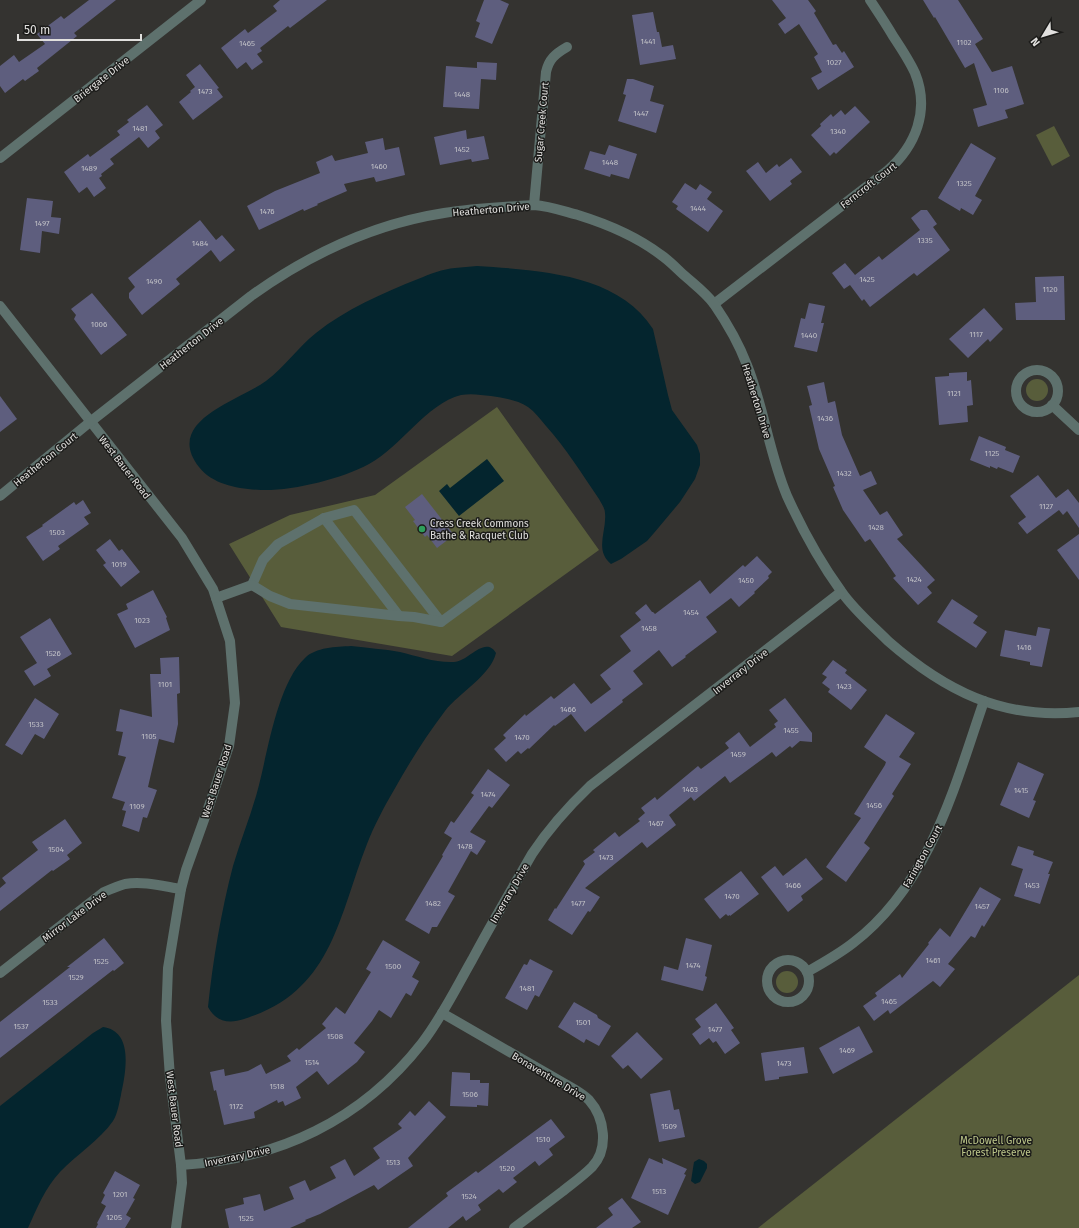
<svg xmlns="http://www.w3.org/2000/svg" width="1079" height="1228" viewBox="0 0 1079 1228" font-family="'Fira Sans',sans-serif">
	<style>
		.green { fill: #585d3b }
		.water { fill: #04252e }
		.building { fill: #5e5e7e }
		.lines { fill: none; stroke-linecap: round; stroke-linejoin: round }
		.minor { stroke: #5e716d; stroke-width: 10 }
		.leisure-dot { fill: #2e9e5b; stroke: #1b1b19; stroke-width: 1.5 }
		.labels { text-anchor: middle; stroke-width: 3; stroke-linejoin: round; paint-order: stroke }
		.number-label { font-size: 8px; fill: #c0c0c6 }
		.street-label { font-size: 10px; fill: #e1e0de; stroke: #1b1b19 }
		.poi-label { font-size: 10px; fill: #e1e0de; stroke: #1b1b19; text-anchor: start }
		.park-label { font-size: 10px; fill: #bec88b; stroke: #1b1b19 }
	</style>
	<rect width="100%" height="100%" fill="#343330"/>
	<!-- green -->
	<g class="green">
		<polygon points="1054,126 1070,156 1052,166 1036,135"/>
		<circle cx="1037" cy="390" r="11"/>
		<polygon points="497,407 599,550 452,656 281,627 229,544 290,515 375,495"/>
		<circle cx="787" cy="982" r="11"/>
		<polygon points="1079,975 1079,1228 758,1228"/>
	</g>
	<!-- water -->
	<g class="water">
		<path d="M477,266C535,270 618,273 653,329L668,395L672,410L697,445L700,454V465L695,479L680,502L654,533L647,541L621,559L611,564C594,550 607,531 605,513C605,508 601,503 599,499C582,474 566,448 546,426C540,419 535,412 528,407C517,400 504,398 491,396C481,395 472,393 461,395C426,404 401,447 369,464C341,479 293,491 261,490C239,489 213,485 199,467C163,421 239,401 266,381C285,367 298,347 316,333C346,309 383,293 418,279C430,274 443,269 455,268C462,267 470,267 477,266Z"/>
		<polygon points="487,459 504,481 459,516 439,491 447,484 450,488"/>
		<path d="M351,646C367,648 384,649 400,652C417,656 436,663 454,662C468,662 485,635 496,653C491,675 459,693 445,711C426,736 409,763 394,790C384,807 374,826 367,844C338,918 332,992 244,1019C229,1024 216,1022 208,1007C213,960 221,912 233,866C241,839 252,813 259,785C268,750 278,683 305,658C316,647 336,647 351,646Z"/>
		<path d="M103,1027C134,1031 126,1073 121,1095C119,1103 118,1113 113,1121C100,1140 76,1155 60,1172C45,1188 37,1208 28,1228H0V1106L93,1033Z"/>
		<polygon points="699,1159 704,1161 707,1164 707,1168 700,1182 695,1184 691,1181 694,1162"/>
	</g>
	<!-- building -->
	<g class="building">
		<polygon points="89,0 116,0 74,33 77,36 37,68 39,71 25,81 23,79 5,93 0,86 0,66 14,55 19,62 45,44 37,34 61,16 64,19"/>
		<polygon points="280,0 327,0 290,28 288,26 260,48 262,51 257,54 263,62 252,70 246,62 237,69 221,48 245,29 248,33 277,11 273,6"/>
		<polygon points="484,0 500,0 509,4 492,44 475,37 480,23 476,21"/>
		<polygon points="772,0 808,0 816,11 814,13 833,45 836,44 842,53 844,51 854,67 818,90 811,78 822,72 814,57 818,54 799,24 785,34 778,24 786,18"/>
		<polygon points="923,0 958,0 983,39 975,44 992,72 1012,66 1024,104 1005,110 1008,118 978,127 973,109 987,105 974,63 965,68 935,17 934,18"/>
		<polygon points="653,12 657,32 659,32 662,47 673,45 676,59 640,65 632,15"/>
		<polygon points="477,62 497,63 496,80 481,79 479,109 443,107 446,66 477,68"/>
		<polygon points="200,64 219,88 217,89 223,97 193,120 179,102 191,92 190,91 195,87 186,75"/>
		<polygon points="627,79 633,79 654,86 650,101 664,105 656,133 618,121 626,95 623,94"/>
		<polygon points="147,105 163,125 155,131 160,138 148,148 139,137 110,159 114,164 101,174 102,176 99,178 106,188 94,197 87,187 79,193 64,172 88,154 90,157 120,135 117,131 129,122 127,120"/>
		<polygon points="855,106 870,122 836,154 834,152 830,156 811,135 821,126 820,124 831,114 833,117 841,110 845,115"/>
		<polygon points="466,130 467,139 484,136 489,159 472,162 471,159 440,165 434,137"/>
		<polygon points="383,138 385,150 399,147 405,175 376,182 374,177 344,184 347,191 317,204 318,205 304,211 303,209 259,230 247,206 275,191 320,173 316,162 332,155 335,161 368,153 365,142"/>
		<polygon points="971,143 996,158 975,196 982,200 973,215 961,208 960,211 938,198"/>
		<polygon points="609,145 637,154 629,179 611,174 610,177 584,169 590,151 605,155"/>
		<polygon points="791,158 802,172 790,181 792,184 770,201 746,171 758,162 766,173 777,164 779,167"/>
		<polygon points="685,183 696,190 700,184 712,192 707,199 723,211 708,232 676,209 678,206 672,202"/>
		<polygon points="27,198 53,201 51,217 61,218 59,234 42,231 40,253 20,250"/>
		<polygon points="921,210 927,210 937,224 933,227 950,250 917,276 914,273 870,307 864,299 862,301 850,285 844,289 832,273 845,263 855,275 879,256 882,260 920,230 911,218"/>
		<polygon points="200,220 216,240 222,235 235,250 220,262 211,250 176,279 180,284 142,315 129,298 129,293 135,287 128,278"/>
		<polygon points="1064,276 1065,320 1016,320 1015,303 1036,302 1035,277"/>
		<polygon points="92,293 127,335 101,355 74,319 76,315 71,309"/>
		<polygon points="809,303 825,306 821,323 824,323 817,352 794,347 801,318 805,319"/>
		<polygon points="984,308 1003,329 990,342 988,339 968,358 949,339"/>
		<polygon points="967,372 967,381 971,380 973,405 967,406 968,422 939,425 935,377 949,376 949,373"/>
		<polygon points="824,382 828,403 835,401 842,435 860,476 871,471 877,484 863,490 880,515 887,511 903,535 897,539 935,580 927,587 932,593 918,605 893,578 896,576 870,539 865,542 843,510 833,487 835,486 819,449 809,406 812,405 807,386"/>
		<polygon points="0,396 17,419 0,432"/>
		<polygon points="979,436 1006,447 1005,450 1020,456 1013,473 998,467 997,469 990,466 990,468 970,460"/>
		<polygon points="1038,475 1056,498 1068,489 1079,503 1079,528 1067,511 1063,515 1059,510 1027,534 1018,523 1026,517 1010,496"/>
		<polygon points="422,494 454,535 437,548 427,535 425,537 413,521 415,520 405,507"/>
		<polygon points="83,500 91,513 84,517 89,524 58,546 60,549 43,561 26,537 43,526 42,525 74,502 76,505"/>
		<polygon points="1079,534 1079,580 1057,550"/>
		<polygon points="110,539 119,551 122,549 140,572 121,587 103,565 106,563 96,550"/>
		<polygon points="757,556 772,572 768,576 769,578 754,592 755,593 739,607 731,598 706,617 717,632 685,656 686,657 672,667 659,650 633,671 643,684 622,700 623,702 585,732 571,714 555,726 554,725 529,749 528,748 521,754 518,751 506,762 494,749 506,738 503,735 525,714 526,716 551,696 554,699 574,683 591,704 611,689 600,675 631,651 620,636 641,620 635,613 646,604 652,612 653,612 655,614 700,580 710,594 743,565 745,567"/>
		<polygon points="153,590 167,617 166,618 170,630 135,648 117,614 128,609 126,604"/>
		<polygon points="952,599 978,616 973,623 987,632 976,648 937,622"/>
		<polygon points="50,618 72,654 47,669 51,676 34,686 24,671 37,663 20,637"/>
		<polygon points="1038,627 1050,629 1042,667 1030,665 1030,662 1000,656 1005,630 1036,636"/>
		<polygon points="179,657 180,693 177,694 178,724 174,743 159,739 148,787 157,790 147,818 143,817 139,832 122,826 126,811 122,810 125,802 112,798 126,757 118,755 123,732 116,731 120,709 152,717 150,674 161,674 160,658"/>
		<polygon points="833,660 847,670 845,673 867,690 851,710 828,692 830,689 822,683 827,677 822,674"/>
		<polygon points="35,698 59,714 44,739 35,734 22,755 5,745"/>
		<polygon points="785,698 812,733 812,742 800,741 792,748 790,746 776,757 772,752 730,783 725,776 694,801 691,797 669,815 676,825 647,848 642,842 585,888 600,897 590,912 588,911 572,935 548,920 555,908 556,909 585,864 583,861 595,852 593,850 615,832 619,837 640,821 638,819 645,813 641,808 655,797 657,800 698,766 701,769 729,748 725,743 739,732 750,747 776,727 774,724 778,721 769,710"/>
		<polygon points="886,714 915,733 899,757 911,764 892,794 894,796 864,843 870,848 846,882 826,867 861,818 854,814 885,765 886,762 864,747"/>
		<polygon points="1018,762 1044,774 1033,800 1036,801 1029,818 1000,805"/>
		<polygon points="488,769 510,785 492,808 489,806 470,832 486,841 477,855 471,851 448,892 455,896 437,927 432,927 429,934 405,920 443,856 442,855 452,838 444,833 451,821 454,823 474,795 471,793"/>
		<polygon points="65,819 82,843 67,855 70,859 53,871 52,870 0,911 0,888 6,883 2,878 38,850 32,842"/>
		<polygon points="1018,846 1034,851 1033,855 1053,862 1048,874 1050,874 1040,904 1014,896 1023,869 1011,865"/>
		<polygon points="806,858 823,879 801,896 803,900 788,912 761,877 775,866 783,876"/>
		<polygon points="741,871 759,894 730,916 730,915 728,916 726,914 720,919 704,899"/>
		<polygon points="980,887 1001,899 984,927 982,925 975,938 971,936 948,964 955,969 940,987 933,981 890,1014 888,1010 874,1021 863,1006 877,996 875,993 900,974 902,978 929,944 928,943 940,928 950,937"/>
		<polygon points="104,938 124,963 114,971 113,970 0,1058 0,1022 70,967 67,967"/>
		<polygon points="686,938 712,945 705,976 707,977 703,991 661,980 664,966 678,970"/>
		<polygon points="383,940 420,962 412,977 419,981 411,996 406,993 391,1018 379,1010 372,1021 354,1043 365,1052 357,1062 328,1085 317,1071 296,1087 301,1098 285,1106 283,1101 278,1103 277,1100 254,1112 255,1118 224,1125 216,1090 214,1091 210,1072 224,1069 225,1076 248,1071 261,1064 266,1074 291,1061 287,1056 297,1048 299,1050 326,1028 322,1024 336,1007 345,1014 371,972 366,969"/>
		<polygon points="530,959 553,971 539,997 535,995 527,1010 505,998 524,964 527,965"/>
		<polygon points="574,1002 597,1015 598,1018 611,1026 599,1046 586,1039 584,1043 558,1027"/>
		<polygon points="716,1003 734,1028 731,1030 740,1043 725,1054 716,1041 713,1043 709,1038 700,1045 692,1034 701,1027 695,1019"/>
		<polygon points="859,1026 873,1052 833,1074 819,1048"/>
		<polygon points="637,1032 663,1059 641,1079 628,1065 623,1069 611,1056"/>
		<polygon points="804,1047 808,1073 779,1077 779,1079 765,1081 761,1053"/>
		<polygon points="452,1072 470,1073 470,1080 480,1080 480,1083 489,1083 488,1106 477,1105 477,1107 450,1106"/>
		<polygon points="670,1090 674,1110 679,1109 685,1137 659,1142 650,1094"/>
		<polygon points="429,1101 446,1117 408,1158 413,1166 378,1190 374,1185 320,1214 305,1220 306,1221 290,1228 229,1228 225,1209 244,1204 243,1198 260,1194 264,1211 294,1199 289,1187 305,1180 310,1191 336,1178 330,1167 345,1159 354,1176 380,1158 373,1148 402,1128 398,1124 410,1111 415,1116"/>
		<polygon points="551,1119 565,1137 549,1149 553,1155 539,1166 535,1161 513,1178 517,1182 503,1193 499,1189 478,1205 481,1210 466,1221 463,1216 448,1228 408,1228 448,1196 446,1193 476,1171 478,1173"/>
		<polygon points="649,1158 663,1164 662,1158 687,1169 684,1174 686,1175 668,1215 631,1198"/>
		<polygon points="115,1171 140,1185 133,1198 135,1199 126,1215 131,1218 125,1228 96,1228 98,1224 97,1223 106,1206 101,1203 105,1195 103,1193"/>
		<polygon points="622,1198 641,1222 632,1228 596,1228 613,1215 608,1208"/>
	</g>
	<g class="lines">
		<!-- minor -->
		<g class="minor">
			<polyline points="0,158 201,0"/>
			<path d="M534,205L546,72C549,59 555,54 567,47"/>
			<path d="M714,304L887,171C916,146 930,110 915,73C909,60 901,48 893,36C886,24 878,12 870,0"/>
			<polyline points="0,306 182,538 213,589 230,641 235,703 229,746 210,803 186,870 181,889 168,968 166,1021 170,1077 181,1165 182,1183 176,1228"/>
			<circle cx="1037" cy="391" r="21"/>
			<polyline points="1052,405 1079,430"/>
			<path d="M0,496L90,422L251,296C308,255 373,224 444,213C473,208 504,207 534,205C549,206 563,211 578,215C607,224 636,236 661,255C670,261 677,269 685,276C695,285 706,293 714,304C727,323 739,344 747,365C764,407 769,454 787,496C802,529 820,562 841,591C854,610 872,625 888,641C944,690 1002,720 1079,712"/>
			<polyline points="324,518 399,616"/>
			<polyline points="252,585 263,560 278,544 324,518 354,510 441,622"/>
			<polyline points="216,598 252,585 270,596 290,604 399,616 414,617 441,622 489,587"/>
			<circle cx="788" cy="981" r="21"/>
			<path d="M807,972C823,963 839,954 853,943C930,884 954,788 984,701"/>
			<path d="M0,973L104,892C111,889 118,886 125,884C143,881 162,886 181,889"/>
			<path d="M442,1013L574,1089C579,1092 585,1096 589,1100C605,1118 609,1149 592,1167C583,1176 573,1183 563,1191C547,1203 530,1216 514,1228"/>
			<path d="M181,1165C278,1160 362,1120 422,1043C442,1017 456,988 472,960C491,924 512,889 532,854C549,828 567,808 590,786L841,592"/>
		</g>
	</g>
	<!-- markers -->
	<circle class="leisure-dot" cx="422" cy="529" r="4"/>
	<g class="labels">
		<!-- number labels -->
		<g class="number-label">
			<text x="648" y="44">1441</text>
			<text x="964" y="45">1102</text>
			<text x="247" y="46">1465</text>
			<text x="834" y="65">1027</text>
			<text x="1001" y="93">1106</text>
			<text x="205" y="94">1473</text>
			<text x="462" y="97">1448</text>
			<text x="641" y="116">1447</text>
			<text x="140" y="131">1481</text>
			<text x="838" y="134">1340</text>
			<text x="462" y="152">1452</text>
			<text x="610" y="165">1448</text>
			<text x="379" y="169">1460</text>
			<text x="89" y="171">1489</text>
			<text x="964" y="186">1325</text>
			<text x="698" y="211">1444</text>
			<text x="267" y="214">1476</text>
			<text x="42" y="226">1497</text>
			<text x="925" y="243">1335</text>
			<text x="200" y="246">1484</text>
			<text x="867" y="282">1425</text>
			<text x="154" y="284">1490</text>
			<text x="1050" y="292">1120</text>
			<text x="99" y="327">1006</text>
			<text x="976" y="337">1117</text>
			<text x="809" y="338">1440</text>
			<text x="954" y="396">1121</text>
			<text x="825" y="421">1436</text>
			<text x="992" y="456">1125</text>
			<text x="844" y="476">1432</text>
			<text x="1046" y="509">1127</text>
			<text x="876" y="530">1428</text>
			<text x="57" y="535">1503</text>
			<text x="119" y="567">1019</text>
			<text x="914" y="582">1424</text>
			<text x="746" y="583">1450</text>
			<text x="691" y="615">1454</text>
			<text x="142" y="623">1023</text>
			<text x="649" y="631">1458</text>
			<text x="1024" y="650">1416</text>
			<text x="53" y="656">1526</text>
			<text x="165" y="687">1101</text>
			<text x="844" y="689">1423</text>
			<text x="568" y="712">1466</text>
			<text x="36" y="727">1533</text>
			<text x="791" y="733">1455</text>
			<text x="149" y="739">1105</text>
			<text x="522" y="740">1470</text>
			<text x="738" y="757">1459</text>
			<text x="690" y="792">1463</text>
			<text x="1021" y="793">1415</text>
			<text x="488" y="797">1474</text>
			<text x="874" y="808">1456</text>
			<text x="137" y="809">1109</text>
			<text x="656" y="826">1467</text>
			<text x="465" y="849">1478</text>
			<text x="56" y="852">1504</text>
			<text x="606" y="860">1473</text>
			<text x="793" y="888">1466</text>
			<text x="1032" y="888">1453</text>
			<text x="732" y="899">1470</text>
			<text x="433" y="906">1482</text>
			<text x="578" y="906">1477</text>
			<text x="982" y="909">1457</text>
			<text x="933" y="963">1461</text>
			<text x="101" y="964">1525</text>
			<text x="693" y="968">1474</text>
			<text x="393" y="969">1500</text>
			<text x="76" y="980">1529</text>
			<text x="527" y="991">1481</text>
			<text x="889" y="1004">1465</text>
			<text x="50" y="1005">1533</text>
			<text x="583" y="1025">1501</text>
			<text x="21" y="1029">1537</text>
			<text x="715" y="1032">1477</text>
			<text x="335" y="1039">1508</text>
			<text x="847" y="1053">1469</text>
			<text x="312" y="1065">1514</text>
			<text x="784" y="1066">1473</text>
			<text x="277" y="1089">1518</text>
			<text x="470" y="1097">1506</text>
			<text x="236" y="1109">1172</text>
			<text x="669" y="1129">1509</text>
			<text x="543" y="1142">1510</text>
			<text x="393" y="1165">1513</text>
			<text x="507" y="1171">1520</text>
			<text x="659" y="1194">1513</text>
			<text x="120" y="1197">1201</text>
			<text x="469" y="1199">1524</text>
			<text x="114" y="1220">1205</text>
			<text x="246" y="1221">1525</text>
		</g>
		<!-- street labels -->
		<g class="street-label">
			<text transform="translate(101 79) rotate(-38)" y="4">Briergate Drive</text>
			<text transform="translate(541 122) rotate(-85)" y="4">Sugar Creek Court</text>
			<text transform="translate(868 185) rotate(-38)" y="4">Ferncroft Court</text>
			<text transform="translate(491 209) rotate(-5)" y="4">Heatherton Drive</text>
			<text transform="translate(191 343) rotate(-38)" y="4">Heatherton Drive</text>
			<text transform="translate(757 401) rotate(73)" y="4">Heatherton Drive</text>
			<text transform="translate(45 459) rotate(-39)" y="4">Heatherton Court</text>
			<text transform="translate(125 467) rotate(52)" y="4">West Bauer Road</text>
			<text transform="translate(740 671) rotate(-38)" y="4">Inverrary Drive</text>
			<text transform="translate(216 781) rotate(-72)" y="4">West Bauer Road</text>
			<text transform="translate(922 856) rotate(-61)" y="4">Farington Court</text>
			<text transform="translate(509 893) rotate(-60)" y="4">Inverrary Drive</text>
			<text transform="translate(74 916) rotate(-37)" y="4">Mirror Lake Drive</text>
			<text transform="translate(549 1076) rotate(31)" y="4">Bonaventure Drive</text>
			<text transform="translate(175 1109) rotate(83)" y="4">West Bauer Road</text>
			<text transform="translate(237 1156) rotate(-12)" y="4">Inverrary Drive</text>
		</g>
		<!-- poi labels -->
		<g class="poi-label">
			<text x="430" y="527">Cress Creek Commons<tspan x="430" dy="12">Bathe &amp; Racquet Club</tspan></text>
		</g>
		<!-- park labels -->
		<g class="park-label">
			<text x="996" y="1144">McDowell Grove<tspan x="996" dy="12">Forest Preserve</tspan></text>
		</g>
	</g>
	<!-- north arrow -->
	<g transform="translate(1043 36) rotate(232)" stroke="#1b1b19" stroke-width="3" paint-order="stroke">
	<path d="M0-3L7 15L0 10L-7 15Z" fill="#e1e0de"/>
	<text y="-6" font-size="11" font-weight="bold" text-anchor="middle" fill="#e1e0de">N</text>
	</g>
	<!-- scale -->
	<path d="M18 34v6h123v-6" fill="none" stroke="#e1e0de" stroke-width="2"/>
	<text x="24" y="34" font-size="12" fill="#e1e0de" stroke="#1b1b19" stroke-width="3" paint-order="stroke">50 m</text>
</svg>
